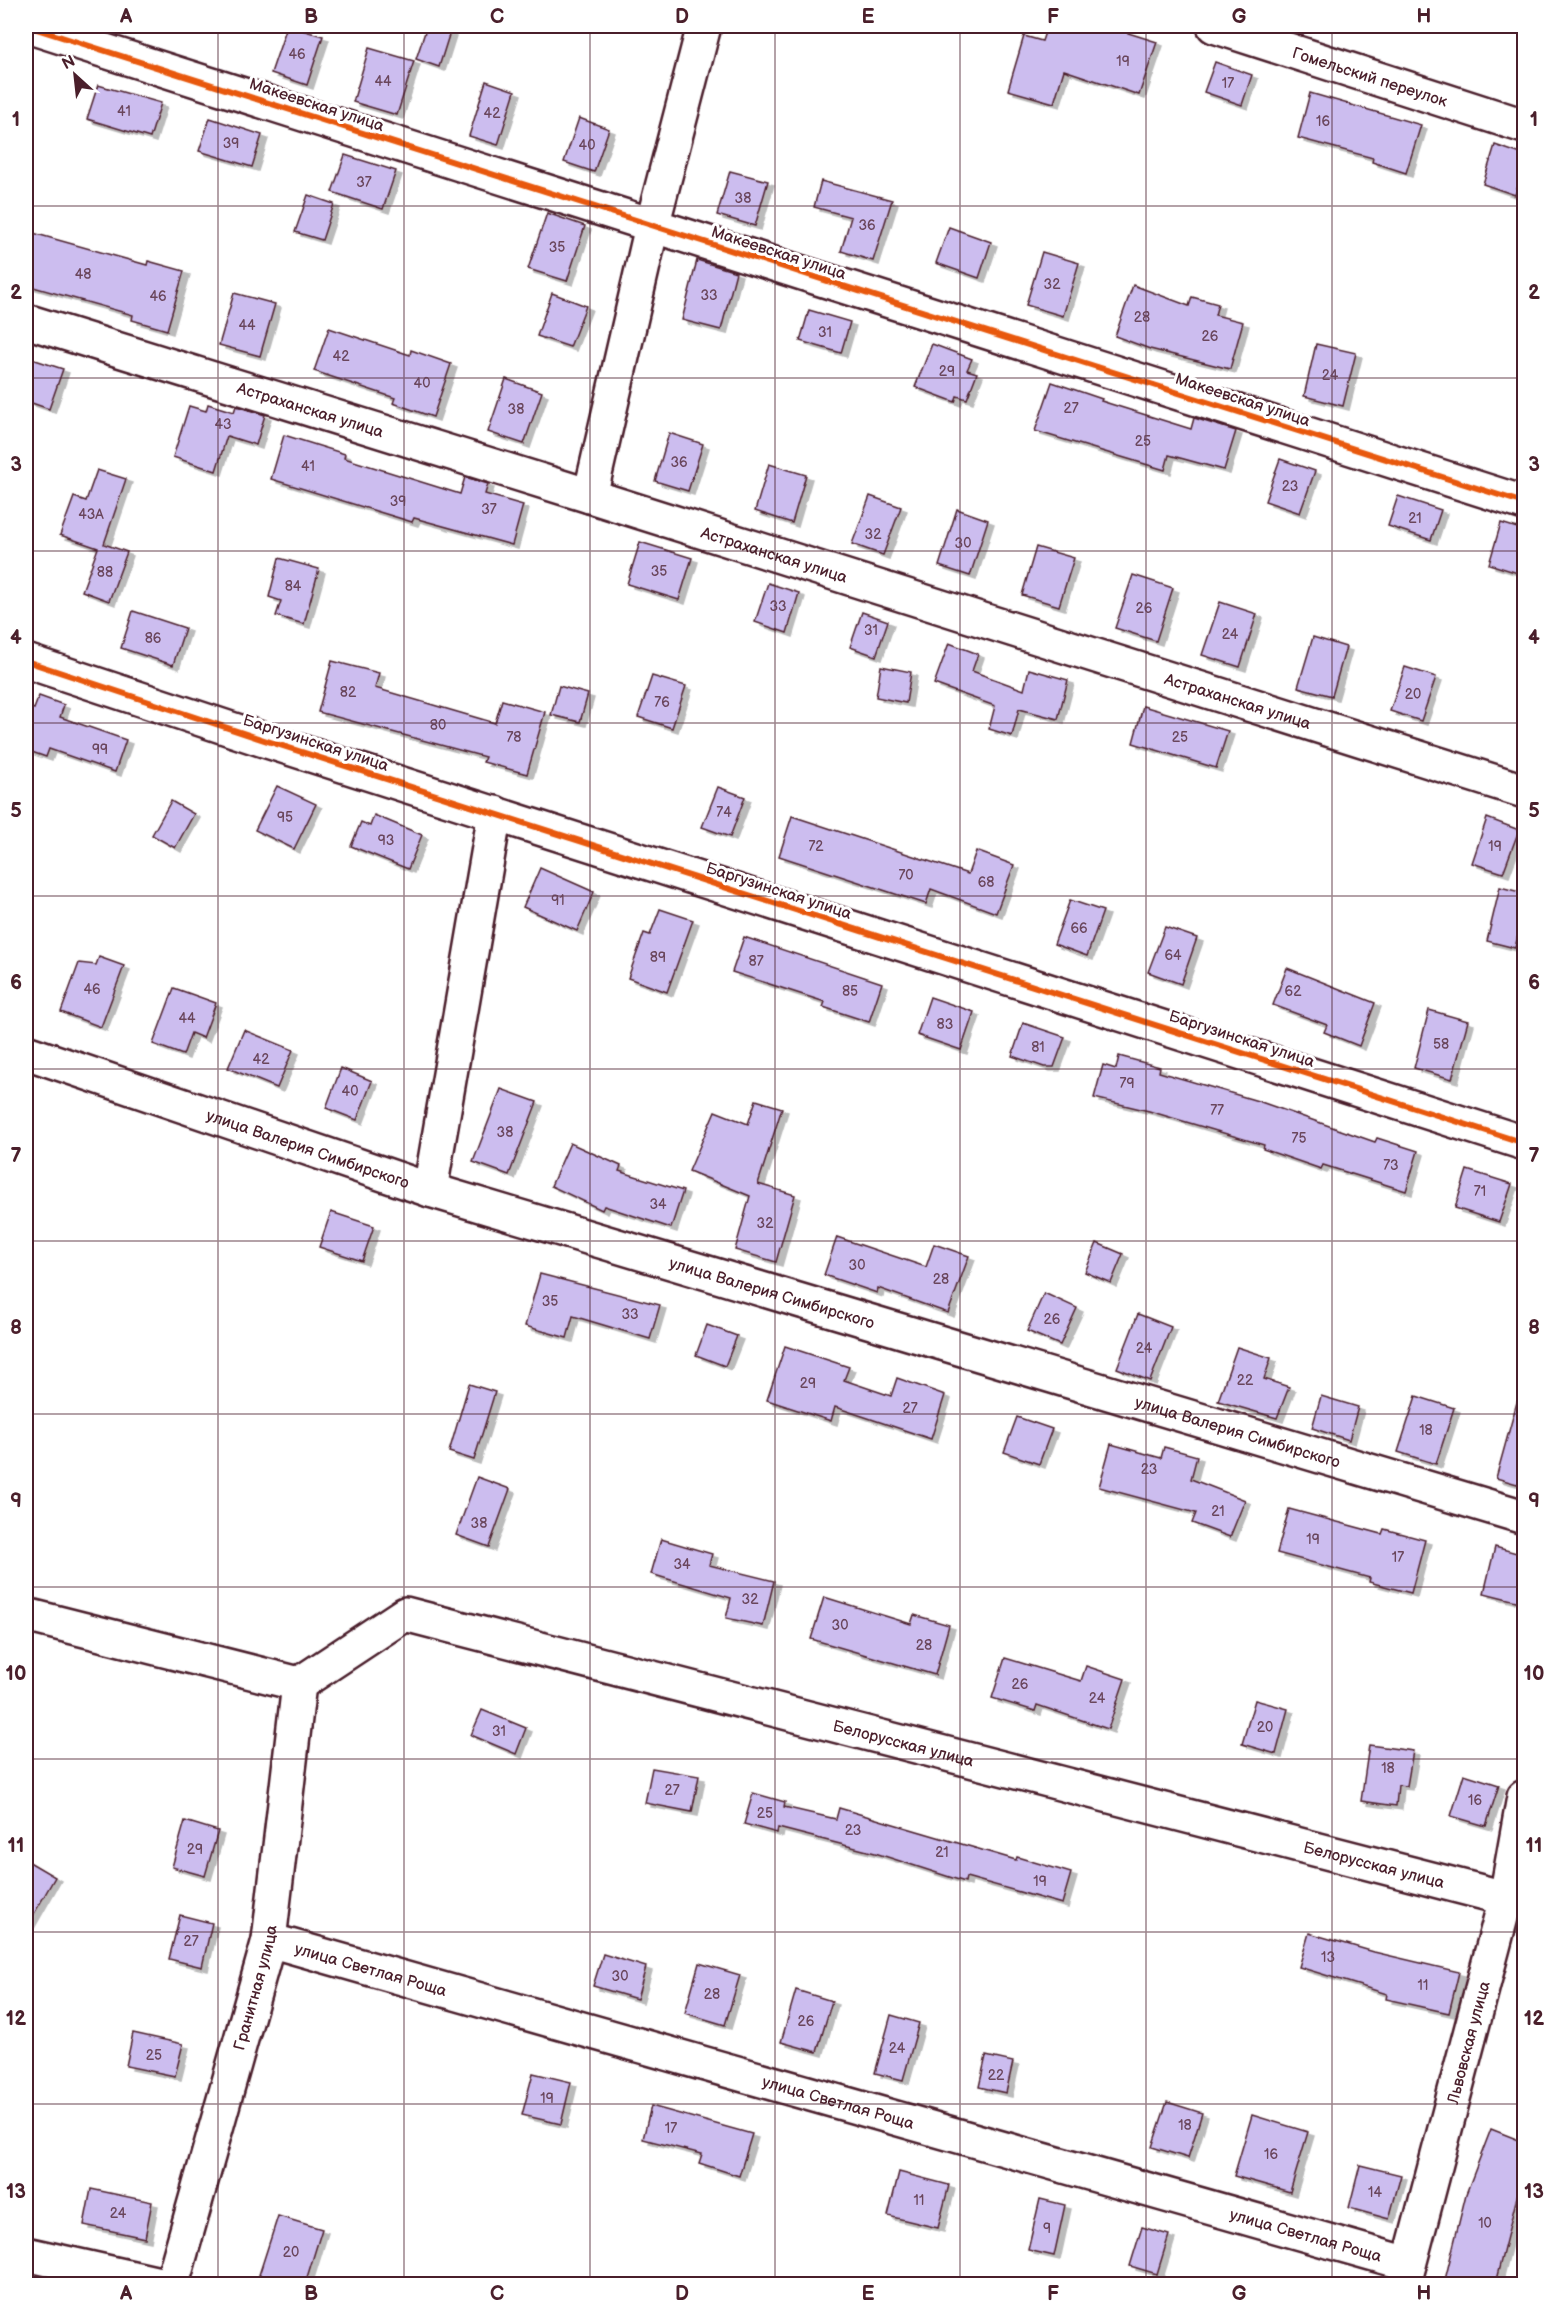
<svg xmlns="http://www.w3.org/2000/svg" width="1550" height="2310" viewBox="0 0 1550 2310" font-family="'Balsamiq Sans',sans-serif">
	<style>
		.building { fill: #ccbdef; stroke: #4a1f2b; stroke-width: 1.5; filter: url(#shadow) }
		.lines { fill: none; stroke-linecap: round; stroke-linejoin: round }
		.minor-casing { stroke: #4a1f2b; stroke-width: 38 }
		.minor { stroke: #fff; stroke-width: 33 }
		.cycleway-casing { stroke: #fff; stroke-width: 10 }
		.cycleway { stroke: #e8590c; stroke-width: 6 }
		.grid { fill: none; stroke: #4a1f2b; stroke-width: 1.5; stroke-opacity: 0.55 }
		.labels { text-anchor: middle; stroke-width: 6; stroke-linejoin: round; paint-order: stroke }
		.number-label { font-size: 14px; fill: #6a465c }
		.street-label { font-size: 16px; fill: #4a1f2b; stroke: #fff }
		.neatline { fill: none; stroke: #4a1f2b; stroke-width: 2 }
		.grid-label { font-size: 20px; text-anchor: middle; font-weight: bold; fill: #4a1f2b }
	</style>
	<defs>
		<filter id="shadow"><feDropShadow dx="6" dy="4" stdDeviation="0" flood-color="#0004"/></filter>
	</defs>
	<rect width="100%" height="100%" fill="#fff"/>
	<filter id="ink" filterUnits="userSpaceOnUse"><feTurbulence type="fractalNoise" baseFrequency=".0167" numOctaves="2"/><feDisplacementMap in="SourceGraphic" scale="12" xChannelSelector="R" yChannelSelector="G"/><feConvolveMatrix kernelMatrix="1 2 1 2 8 2 1 2 1" color-interpolation-filters="sRGB"/></filter>
	<g filter="url(#ink)">
		<!-- building -->
		<g class="building">
			<polygon points="287,26 323,36 307,85 271,73"/>
			<polygon points="427,26 450,32 439,67 416,59"/>
			<polygon points="1047,26 1106,26 1157,42 1139,95 1064,70 1054,103 1008,90 1024,36 1042,41"/>
			<polygon points="369,48 414,61 397,115 353,102"/>
			<polygon points="1215,62 1252,75 1242,105 1204,92"/>
			<polygon points="486,81 515,91 498,145 469,136"/>
			<polygon points="98,85 161,103 150,138 87,119"/>
			<polygon points="1310,93 1421,125 1406,173 1372,162 1373,158 1298,138"/>
			<polygon points="210,118 262,135 252,167 199,151"/>
			<polygon points="579,118 609,129 594,172 564,162"/>
			<polygon points="1495,145 1524,155 1524,168 1515,195 1483,184"/>
			<polygon points="345,155 396,171 383,209 332,192"/>
			<polygon points="730,171 768,181 755,226 717,215"/>
			<polygon points="821,181 892,200 873,261 841,251 851,217 814,207"/>
			<polygon points="308,195 334,204 322,240 295,232"/>
			<polygon points="547,213 585,226 567,281 528,269"/>
			<polygon points="949,227 991,242 979,278 936,263"/>
			<polygon points="26,231 147,265 148,261 184,271 167,330 132,320 133,315 26,285"/>
			<polygon points="1042,252 1079,263 1063,316 1026,305"/>
			<polygon points="697,260 736,272 721,330 682,320"/>
			<polygon points="1133,285 1189,306 1192,297 1218,304 1215,315 1243,322 1230,369 1150,349 1115,336"/>
			<polygon points="234,293 275,304 260,356 219,345"/>
			<polygon points="552,293 586,306 570,347 537,336"/>
			<polygon points="809,310 850,322 841,353 800,341"/>
			<polygon points="329,328 410,355 411,350 451,364 433,417 393,403 395,398 314,371"/>
			<polygon points="932,344 972,359 967,370 977,373 967,399 957,396 955,402 915,387"/>
			<polygon points="1316,344 1356,353 1343,406 1304,396"/>
			<polygon points="26,357 63,369 49,409 26,401"/>
			<polygon points="506,379 542,392 524,444 488,432"/>
			<polygon points="1052,382 1102,399 1101,401 1191,429 1194,418 1236,431 1224,470 1169,455 1165,470 1035,431"/>
			<polygon points="208,404 234,412 236,406 265,415 256,445 227,436 216,471 173,457 189,406 206,411"/>
			<polygon points="669,433 703,444 688,491 655,481"/>
			<polygon points="284,435 345,454 344,458 460,494 465,477 488,484 485,494 523,505 512,545 414,518 412,522 271,479"/>
			<polygon points="1280,459 1315,471 1300,513 1265,501"/>
			<polygon points="769,464 806,475 792,523 755,511"/>
			<polygon points="97,470 126,479 104,544 127,552 109,601 82,591 98,548 60,535 74,497 86,501"/>
			<polygon points="870,496 901,507 883,555 852,544"/>
			<polygon points="1398,496 1441,510 1431,540 1388,526"/>
			<polygon points="957,509 988,520 970,576 939,566"/>
			<polygon points="1501,523 1524,530 1524,575 1489,564"/>
			<polygon points="640,542 692,558 679,600 627,584"/>
			<polygon points="1036,547 1074,558 1059,606 1022,595"/>
			<polygon points="279,558 319,569 304,624 276,616 281,601 269,597"/>
			<polygon points="1133,575 1173,588 1156,641 1115,628"/>
			<polygon points="768,583 799,593 787,633 755,622"/>
			<polygon points="1220,602 1257,614 1240,667 1202,655"/>
			<polygon points="133,611 185,628 173,665 121,648"/>
			<polygon points="862,612 888,621 876,656 850,647"/>
			<polygon points="1313,637 1346,647 1332,696 1298,687"/>
			<polygon points="949,643 978,654 972,671 1024,690 1029,669 1068,680 1058,719 1019,709 1012,736 989,729 995,706 934,684"/>
			<polygon points="332,661 379,673 375,688 495,723 502,700 545,712 527,774 483,762 485,757 318,712"/>
			<polygon points="881,666 911,672 906,703 876,697"/>
			<polygon points="1405,667 1436,677 1421,721 1390,711"/>
			<polygon points="652,676 686,686 672,728 638,717"/>
			<polygon points="559,686 588,694 580,722 551,715"/>
			<polygon points="39,696 64,705 60,717 126,740 115,772 49,749 46,757 26,750 26,706 34,709"/>
			<polygon points="1143,706 1228,731 1216,768 1133,743"/>
			<polygon points="277,786 316,804 294,849 255,830"/>
			<polygon points="718,787 745,797 730,837 702,827"/>
			<polygon points="171,801 194,814 175,848 152,835"/>
			<polygon points="374,815 422,835 408,869 351,846 361,822 370,826"/>
			<polygon points="792,816 968,874 976,851 1014,865 996,913 931,889 926,904 779,856"/>
			<polygon points="1487,818 1519,830 1503,873 1472,863"/>
			<polygon points="540,868 594,892 577,931 523,907"/>
			<polygon points="1500,887 1524,893 1524,909 1515,948 1487,941"/>
			<polygon points="1070,900 1103,911 1087,956 1054,944"/>
			<polygon points="660,909 693,920 667,992 628,978 644,933 650,935"/>
			<polygon points="1165,927 1197,938 1181,984 1148,972"/>
			<polygon points="744,937 882,983 869,1022 823,1007 825,1002 732,972"/>
			<polygon points="99,957 124,966 101,1027 61,1012 79,963 96,965"/>
			<polygon points="1287,968 1375,1003 1359,1046 1324,1032 1327,1025 1273,1005"/>
			<polygon points="174,988 216,1003 203,1038 191,1033 183,1055 153,1044"/>
			<polygon points="930,997 974,1012 961,1050 917,1035"/>
			<polygon points="1429,1010 1468,1021 1452,1079 1414,1068"/>
			<polygon points="1023,1023 1065,1037 1054,1067 1044,1067 1012,1056"/>
			<polygon points="244,1030 293,1050 277,1088 228,1068"/>
			<polygon points="1119,1056 1160,1067 1159,1072 1258,1101 1375,1142 1377,1138 1418,1151 1406,1191 1323,1165 1321,1169 1263,1149 1264,1145 1149,1111 1094,1098 1103,1065 1116,1069"/>
			<polygon points="341,1068 372,1081 357,1120 326,1108"/>
			<polygon points="501,1089 537,1102 509,1175 473,1162"/>
			<polygon points="756,1100 782,1108 758,1184 795,1195 776,1262 735,1250 750,1196 689,1171 715,1111 748,1124"/>
			<polygon points="570,1143 621,1166 619,1171 683,1191 671,1228 604,1206 602,1210 551,1186"/>
			<polygon points="1467,1170 1512,1184 1499,1222 1455,1208"/>
			<polygon points="331,1212 374,1226 362,1261 319,1247"/>
			<polygon points="837,1237 926,1267 934,1244 969,1256 948,1313 878,1288 877,1293 824,1275"/>
			<polygon points="1097,1243 1123,1254 1111,1283 1085,1272"/>
			<polygon points="540,1274 660,1305 650,1339 573,1316 567,1338 525,1326"/>
			<polygon points="1044,1293 1077,1308 1060,1345 1027,1331"/>
			<polygon points="1138,1314 1171,1327 1150,1381 1117,1368"/>
			<polygon points="707,1325 737,1336 725,1366 696,1355"/>
			<polygon points="785,1346 849,1367 844,1380 891,1396 897,1378 945,1395 931,1439 835,1407 831,1421 767,1400"/>
			<polygon points="1237,1347 1271,1358 1264,1379 1289,1387 1277,1418 1218,1401"/>
			<polygon points="469,1384 495,1392 474,1460 449,1452"/>
			<polygon points="1321,1396 1358,1407 1349,1440 1312,1428"/>
			<polygon points="1416,1396 1454,1408 1436,1464 1398,1452"/>
			<polygon points="1517,1402 1524,1403 1524,1486 1496,1478"/>
			<polygon points="1017,1417 1052,1429 1039,1464 1004,1452"/>
			<polygon points="1111,1444 1161,1458 1164,1447 1197,1456 1191,1479 1245,1500 1230,1537 1192,1523 1196,1513 1099,1487"/>
			<polygon points="477,1477 510,1489 489,1547 456,1535"/>
			<polygon points="1289,1509 1382,1534 1384,1529 1425,1540 1411,1593 1369,1582 1370,1578 1277,1553"/>
			<polygon points="661,1539 712,1554 709,1565 774,1581 763,1626 726,1618 731,1598 651,1574"/>
			<polygon points="1495,1547 1524,1555 1524,1603 1484,1593"/>
			<polygon points="824,1597 911,1624 914,1615 949,1625 935,1675 811,1639"/>
			<polygon points="1005,1658 1081,1681 1086,1666 1125,1679 1108,1729 1037,1705 1035,1711 992,1698"/>
			<polygon points="1255,1700 1288,1709 1276,1754 1242,1744"/>
			<polygon points="482,1710 526,1728 516,1754 471,1735"/>
			<polygon points="1369,1745 1413,1751 1407,1786 1398,1785 1396,1806 1361,1801"/>
			<polygon points="652,1768 699,1776 692,1812 645,1803"/>
			<polygon points="1464,1774 1499,1785 1486,1826 1451,1816"/>
			<polygon points="753,1793 785,1802 784,1807 836,1819 839,1808 1016,1860 1017,1857 1071,1873 1062,1904 966,1877 965,1882 875,1853 778,1828 777,1833 744,1824"/>
			<polygon points="185,1821 218,1831 205,1876 172,1867"/>
			<polygon points="26,1860 55,1877 26,1928"/>
			<polygon points="180,1915 212,1923 202,1967 169,1959"/>
			<polygon points="1309,1933 1374,1952 1459,1972 1449,2013 1386,1999 1387,1994 1299,1967"/>
			<polygon points="603,1954 646,1967 637,1999 593,1986"/>
			<polygon points="699,1963 740,1975 725,2025 685,2013"/>
			<polygon points="796,1990 832,2001 817,2052 781,2042"/>
			<polygon points="891,2015 919,2023 903,2080 875,2073"/>
			<polygon points="133,2033 183,2044 175,2076 126,2066"/>
			<polygon points="986,2056 1013,2062 1006,2093 979,2087"/>
			<polygon points="533,2073 571,2082 561,2124 522,2115"/>
			<polygon points="1167,2102 1202,2113 1188,2158 1152,2147"/>
			<polygon points="651,2106 752,2134 739,2176 699,2163 702,2154 643,2139"/>
			<polygon points="1252,2115 1308,2132 1290,2192 1234,2176"/>
			<polygon points="1491,2129 1524,2142 1524,2169 1495,2284 1444,2284 1466,2194"/>
			<polygon points="1360,2165 1401,2175 1389,2219 1349,2208"/>
			<polygon points="899,2172 949,2185 938,2228 888,2216"/>
			<polygon points="91,2189 152,2202 145,2238 84,2225"/>
			<polygon points="1040,2199 1065,2205 1054,2256 1028,2250"/>
			<polygon points="278,2216 322,2229 305,2284 292,2284 259,2275"/>
			<polygon points="1142,2227 1169,2235 1157,2274 1130,2266"/>
		</g>
		<g class="lines">
			<!-- minor casing -->
			<g class="minor-casing">
				<g id="minor">
					<polyline points="27,26 1524,503"/>
					<path id="s1" d="M1214,26L1524,126"/>
					<path id="s2" d="M26,321L590,496L1524,791"/>
					<polyline points="590,496 652,226 704,26"/>
					<polyline points="26,661 261,739 1524,1143"/>
					<path id="s3" d="M26,1052L430,1190L1524,1517"/>
					<polyline points="430,1190 495,813"/>
					<polyline points="26,1615 299,1684"/>
					<path id="s4" d="M299,1684L405,1614L1524,1903"/>
					<path id="s5" d="M269,1940L1409,2264"/>
					<polyline points="26,2254 160,2284"/>
					<path id="s6" d="M172,2284L269,1940L299,1684"/>
					<path id="s7" d="M1404,2284L1506,1898L1524,1797"/>
				</g>
			</g>
			<!-- minor -->
			<use href="#minor" class="minor"/>
			<!-- cycleway casing -->
			<g class="cycleway-casing">
				<g id="cycleway">
					<polyline points="27,26 1524,503"/>
					<polyline points="26,661 261,739 1524,1143"/>
				</g>
			</g>
			<!-- cycleway -->
			<use href="#cycleway" class="cycleway"/>
		</g>
	</g>
	<!-- grid -->
	<path class="grid" d="M218,26V2284M404,26V2284M590,26V2284M775,26V2284M960,26V2284M1146,26V2284M1332,26V2284M26,206H1524M26,378H1524M26,551H1524M26,723H1524M26,896H1524M26,1069H1524M26,1241H1524M26,1414H1524M26,1587H1524M26,1759H1524M26,1932H1524M26,2104H1524"/>
	<g class="labels">
		<!-- number labels -->
		<g class="number-label">
			<text x="297" y="59">46</text>
			<text x="1123" y="66">19</text>
			<text x="383" y="86">44</text>
			<text x="1228" y="88">17</text>
			<text x="124" y="116">41</text>
			<text x="492" y="118">42</text>
			<text x="1323" y="126">16</text>
			<text x="231" y="148">39</text>
			<text x="587" y="150">40</text>
			<text x="364" y="187">37</text>
			<text x="743" y="203">38</text>
			<text x="867" y="230">36</text>
			<text x="557" y="252">35</text>
			<text x="83" y="279">48</text>
			<text x="1052" y="289">32</text>
			<text x="709" y="300">33</text>
			<text x="158" y="301">46</text>
			<text x="1142" y="322">28</text>
			<text x="247" y="330">44</text>
			<text x="825" y="337">31</text>
			<text x="1210" y="341">26</text>
			<text x="341" y="361">42</text>
			<text x="947" y="376">29</text>
			<text x="1330" y="380">24</text>
			<text x="422" y="388">40</text>
			<text x="1071" y="413">27</text>
			<text x="516" y="414">38</text>
			<text x="223" y="429">43</text>
			<text x="1143" y="446">25</text>
			<text x="679" y="467">36</text>
			<text x="308" y="471">41</text>
			<text x="1290" y="491">23</text>
			<text x="398" y="506">39</text>
			<text x="489" y="514">37</text>
			<text x="91" y="519">43А</text>
			<text x="1415" y="523">21</text>
			<text x="873" y="539">32</text>
			<text x="963" y="548">30</text>
			<text x="659" y="576">35</text>
			<text x="105" y="577">88</text>
			<text x="293" y="591">84</text>
			<text x="778" y="611">33</text>
			<text x="1144" y="613">26</text>
			<text x="871" y="635">31</text>
			<text x="1230" y="639">24</text>
			<text x="153" y="643">86</text>
			<text x="348" y="697">82</text>
			<text x="1413" y="699">20</text>
			<text x="662" y="707">76</text>
			<text x="438" y="730">80</text>
			<text x="514" y="742">78</text>
			<text x="1180" y="742">25</text>
			<text x="100" y="754">99</text>
			<text x="724" y="817">74</text>
			<text x="285" y="822">95</text>
			<text x="386" y="845">93</text>
			<text x="816" y="851">72</text>
			<text x="1495" y="851">19</text>
			<text x="906" y="880">70</text>
			<text x="986" y="887">68</text>
			<text x="558" y="905">91</text>
			<text x="1079" y="933">66</text>
			<text x="1173" y="960">64</text>
			<text x="658" y="962">89</text>
			<text x="756" y="966">87</text>
			<text x="92" y="994">46</text>
			<text x="850" y="996">85</text>
			<text x="1293" y="996">62</text>
			<text x="187" y="1023">44</text>
			<text x="945" y="1029">83</text>
			<text x="1441" y="1049">58</text>
			<text x="1038" y="1052">81</text>
			<text x="261" y="1064">42</text>
			<text x="1127" y="1088">79</text>
			<text x="350" y="1096">40</text>
			<text x="1217" y="1115">77</text>
			<text x="505" y="1137">38</text>
			<text x="1299" y="1143">75</text>
			<text x="1391" y="1170">73</text>
			<text x="1480" y="1196">71</text>
			<text x="658" y="1209">34</text>
			<text x="765" y="1228">32</text>
			<text x="857" y="1270">30</text>
			<text x="941" y="1284">28</text>
			<text x="550" y="1306">35</text>
			<text x="630" y="1319">33</text>
			<text x="1052" y="1324">26</text>
			<text x="1144" y="1353">24</text>
			<text x="1245" y="1385">22</text>
			<text x="808" y="1388">29</text>
			<text x="910" y="1413">27</text>
			<text x="1426" y="1435">18</text>
			<text x="1149" y="1474">23</text>
			<text x="1218" y="1516">21</text>
			<text x="479" y="1528">38</text>
			<text x="1313" y="1544">19</text>
			<text x="1398" y="1562">17</text>
			<text x="682" y="1569">34</text>
			<text x="750" y="1604">32</text>
			<text x="840" y="1630">30</text>
			<text x="924" y="1650">28</text>
			<text x="1020" y="1689">26</text>
			<text x="1097" y="1703">24</text>
			<text x="1265" y="1732">20</text>
			<text x="499" y="1736">31</text>
			<text x="1388" y="1773">18</text>
			<text x="672" y="1795">27</text>
			<text x="1475" y="1805">16</text>
			<text x="765" y="1818">25</text>
			<text x="853" y="1835">23</text>
			<text x="195" y="1854">29</text>
			<text x="942" y="1857">21</text>
			<text x="1040" y="1886">19</text>
			<text x="191" y="1946">27</text>
			<text x="1328" y="1962">13</text>
			<text x="620" y="1981">30</text>
			<text x="1423" y="1990">11</text>
			<text x="712" y="1999">28</text>
			<text x="806" y="2026">26</text>
			<text x="897" y="2053">24</text>
			<text x="154" y="2060">25</text>
			<text x="996" y="2080">22</text>
			<text x="547" y="2103">19</text>
			<text x="1185" y="2130">18</text>
			<text x="671" y="2133">17</text>
			<text x="1271" y="2159">16</text>
			<text x="1375" y="2197">14</text>
			<text x="919" y="2205">11</text>
			<text x="118" y="2218">24</text>
			<text x="1485" y="2228">10</text>
			<text x="1047" y="2233">9</text>
			<text x="291" y="2257">20</text>
		</g>
		<!-- street labels -->
		<g class="street-label">
			<text dy="6" stroke="none"><textPath href="#s1" startOffset="164">Гомельский переулок</textPath></text>
			<text transform="translate(317 104) rotate(18)" y="6">Макеевская улица</text>
			<text transform="translate(779 252) rotate(18)" y="6">Макеевская улица</text>
			<text transform="translate(1243 399) rotate(18)" y="6">Макеевская улица</text>
			<text dy="6" stroke="none"><textPath href="#s2" startOffset="298">Астраханская улица</textPath></text>
			<text dy="6" stroke="none"><textPath href="#s2" startOffset="784">Астраханская улица</textPath></text>
			<text dy="6" stroke="none"><textPath href="#s2" startOffset="1270">Астраханская улица</textPath></text>
			<text transform="translate(316 742) rotate(18)" y="6">Баргузинская улица</text>
			<text transform="translate(779 890) rotate(18)" y="6">Баргузинская улица</text>
			<text transform="translate(1242 1038) rotate(18)" y="6">Баргузинская улица</text>
			<text dy="6" stroke="none"><textPath href="#s3" startOffset="298">улица Валерия Симбирского</textPath></text>
			<text dy="6" stroke="none"><textPath href="#s3" startOffset="784">улица Валерия Симбирского</textPath></text>
			<text dy="6" stroke="none"><textPath href="#s3" startOffset="1270">улица Валерия Симбирского</textPath></text>
			<text dy="6" stroke="none"><textPath href="#s4" startOffset="642">Белорусская улица</textPath></text>
			<text dy="6" stroke="none"><textPath href="#s4" startOffset="1128">Белорусская улица</textPath></text>
			<text dy="6" stroke="none"><textPath href="#s5" startOffset="106">улица Светлая Роща</textPath></text>
			<text dy="6" stroke="none"><textPath href="#s6" startOffset="308">Гранитная улица</textPath></text>
			<text dy="6" stroke="none"><textPath href="#s7" startOffset="250">Львовская улица</textPath></text>
			<text dy="6" stroke="none"><textPath href="#s5" startOffset="592">улица Светлая Роща</textPath></text>
			<text dy="6" stroke="none"><textPath href="#s5" startOffset="1078">улица Светлая Роща</textPath></text>
		</g>
	</g>
	<!-- margin -->
	<rect width="1550" height="2310" fill="none" stroke="#fff" stroke-width="66"/>
	<!-- north arrow -->
	<g transform="translate(75 75) rotate(333)" stroke="#ffffff" stroke-width="4.5" paint-order="stroke">
	<path d="M0-4.5L10 22L0 15L-10 22Z" fill="#4a1f2b"/>
	<text y="-9" font-size="16" font-weight="bold" text-anchor="middle" fill="#4a1f2b">N</text>
	</g>
	<rect x="33" y="33" width="1484" height="2244" class="neatline"/>
	<g class="grid-label">
		<text x="126" y="23">A</text>
		<text x="311" y="23">B</text>
		<text x="497" y="23">C</text>
		<text x="682" y="23">D</text>
		<text x="868" y="23">E</text>
		<text x="1053" y="23">F</text>
		<text x="1239" y="23">G</text>
		<text x="1424" y="23">H</text>
		<text x="16" y="126">1</text>
		<text x="1534" y="126">1</text>
		<text x="16" y="299">2</text>
		<text x="1534" y="299">2</text>
		<text x="16" y="471">3</text>
		<text x="1534" y="471">3</text>
		<text x="16" y="644">4</text>
		<text x="1534" y="644">4</text>
		<text x="16" y="817">5</text>
		<text x="1534" y="817">5</text>
		<text x="16" y="989">6</text>
		<text x="1534" y="989">6</text>
		<text x="16" y="1162">7</text>
		<text x="1534" y="1162">7</text>
		<text x="16" y="1334">8</text>
		<text x="1534" y="1334">8</text>
		<text x="16" y="1507">9</text>
		<text x="1534" y="1507">9</text>
		<text x="16" y="1680">10</text>
		<text x="1534" y="1680">10</text>
		<text x="16" y="1852">11</text>
		<text x="1534" y="1852">11</text>
		<text x="16" y="2025">12</text>
		<text x="1534" y="2025">12</text>
		<text x="16" y="2198">13</text>
		<text x="1534" y="2198">13</text>
		<text x="126" y="2300">A</text>
		<text x="311" y="2300">B</text>
		<text x="497" y="2300">C</text>
		<text x="682" y="2300">D</text>
		<text x="868" y="2300">E</text>
		<text x="1053" y="2300">F</text>
		<text x="1239" y="2300">G</text>
		<text x="1424" y="2300">H</text>
	</g>
</svg>
